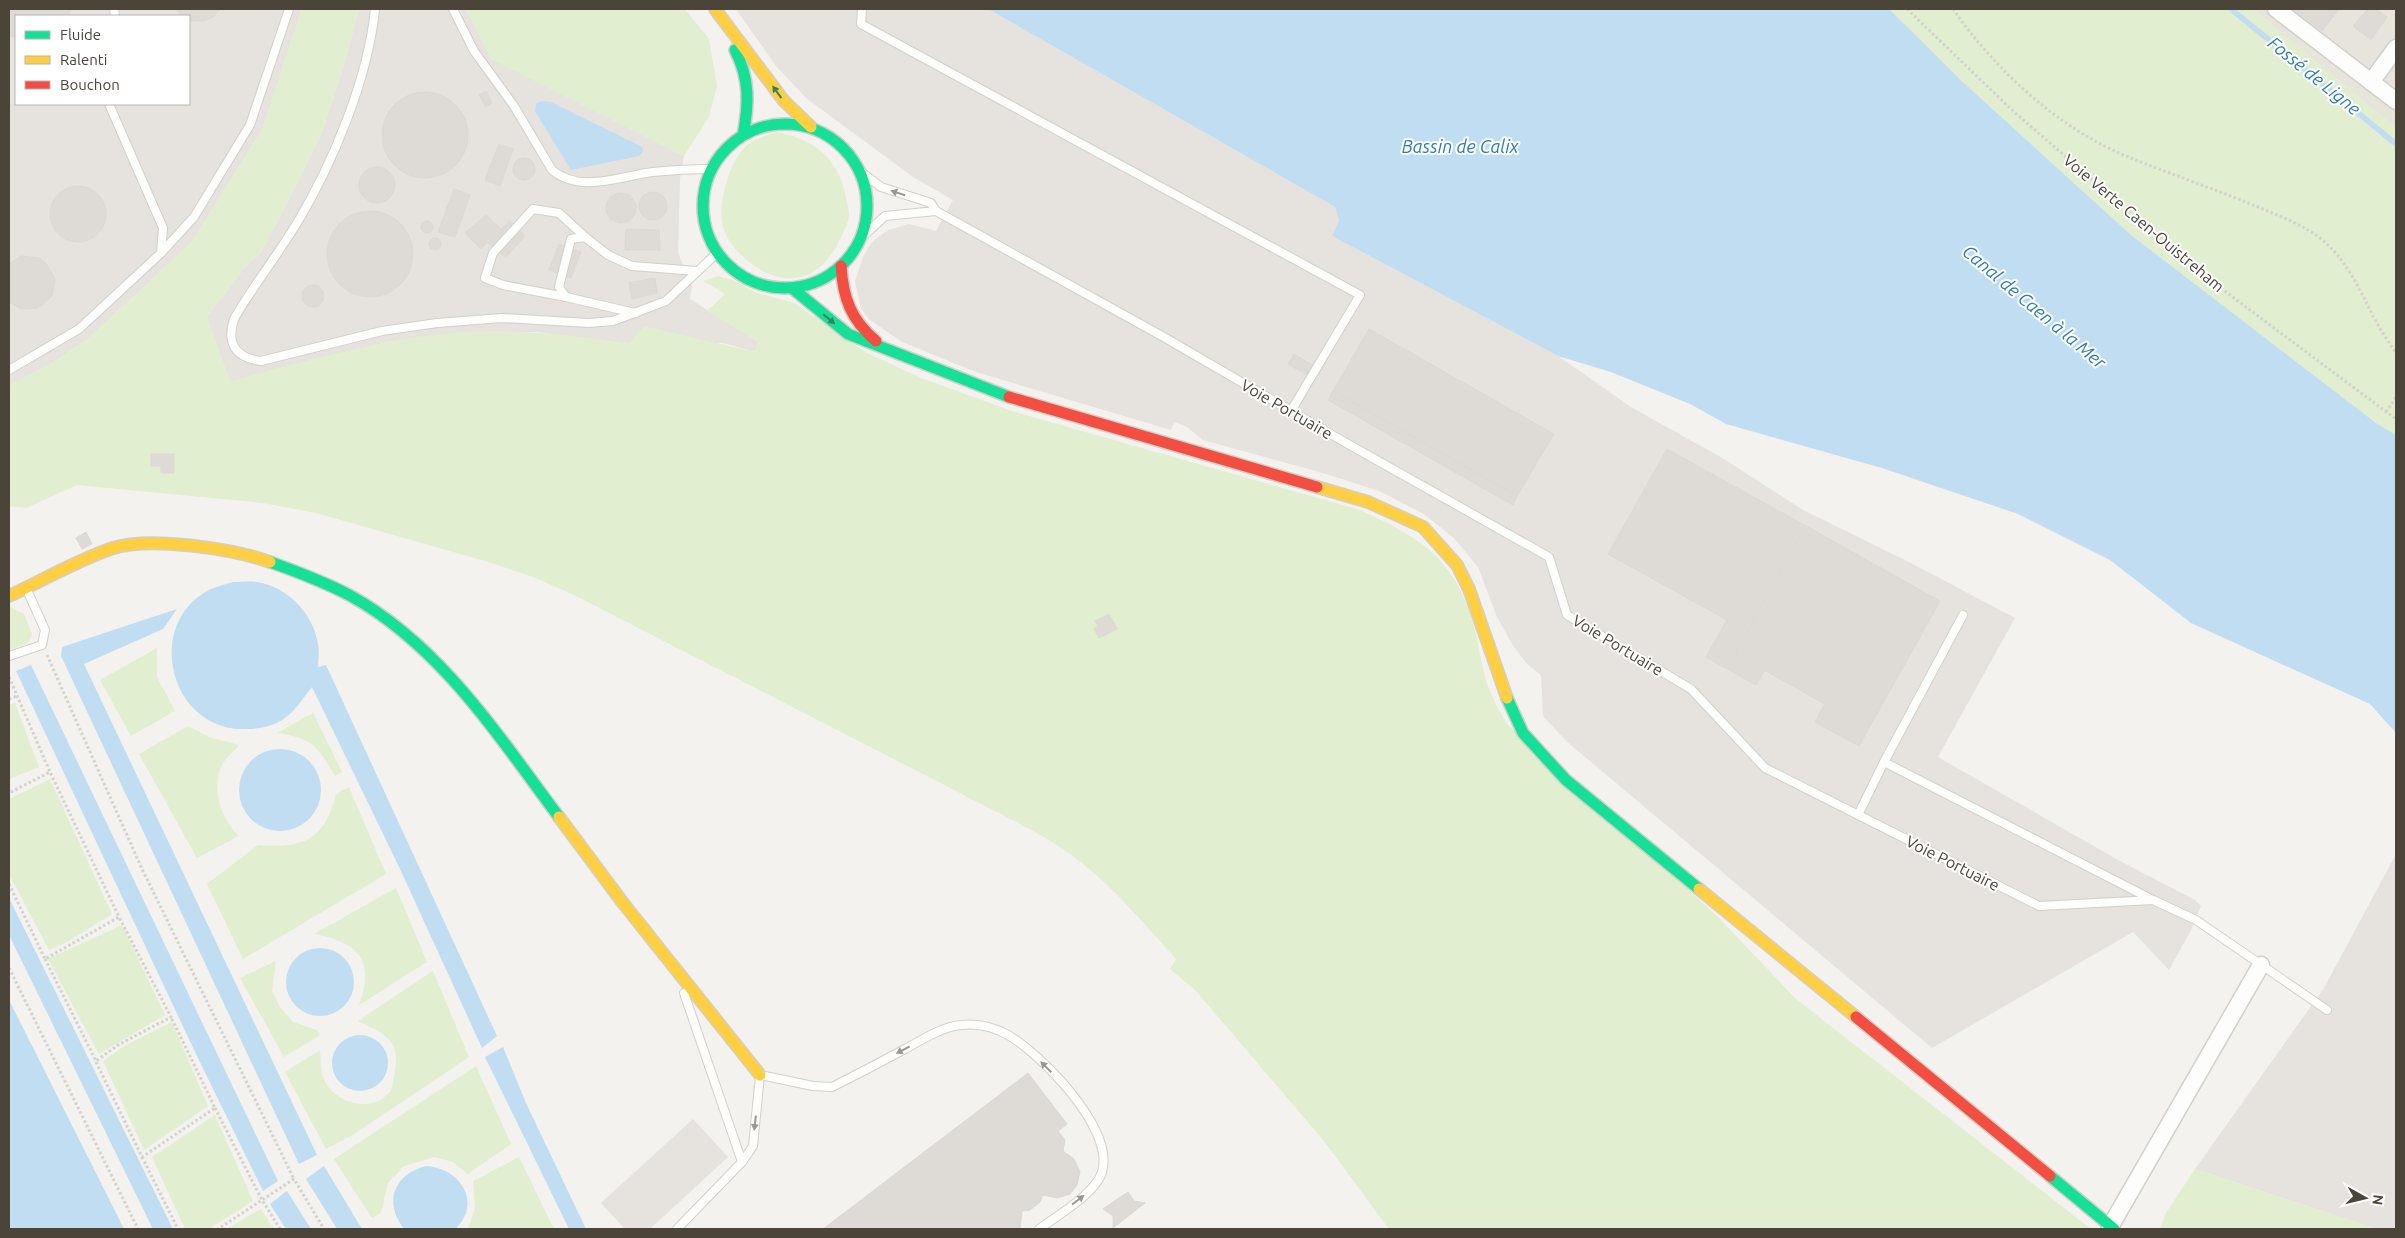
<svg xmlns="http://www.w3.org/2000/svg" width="2405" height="1238" viewBox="0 0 2405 1238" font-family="Ubuntu,sans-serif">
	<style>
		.residential { fill: #e7e4dc }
		.industrial { fill: #e6e2de; fill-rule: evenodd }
		.green { fill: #e1eecf }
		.parking { fill: #e6e3df }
		.water { fill: #c0ddf1 }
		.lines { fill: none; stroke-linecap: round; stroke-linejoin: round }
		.stream { stroke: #c0ddf1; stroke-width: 5.5 }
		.building { fill: #dedbd6; stroke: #dcd9d4 }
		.lane-casing { stroke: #d2d0cb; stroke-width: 10 }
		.street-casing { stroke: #d2d0cb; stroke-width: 19 }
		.fast-casing { stroke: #d3cfc5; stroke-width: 14 }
		.slow-casing { stroke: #d3cfc5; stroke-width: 14 }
		.jam-casing { stroke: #d3cfc5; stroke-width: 14 }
		.path { stroke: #d3d2cc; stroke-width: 3; stroke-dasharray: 2.5 2.5; stroke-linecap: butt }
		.lane { stroke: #fdfdfc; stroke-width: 8 }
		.street { stroke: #fdfdfc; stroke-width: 16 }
		.fast { stroke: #16e098; stroke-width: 11 }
		.slow { stroke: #ffcf43; stroke-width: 11 }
		.jam { stroke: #f24e42; stroke-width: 11 }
		.oneway { fill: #36825f }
		.oneway2 { fill: #9b9791 }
		.labels { text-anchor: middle; stroke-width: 4; stroke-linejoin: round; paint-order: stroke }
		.street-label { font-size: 16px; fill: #4b4439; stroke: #fff }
		.water-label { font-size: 18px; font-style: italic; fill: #2e7ab2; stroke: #fff }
	</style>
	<rect width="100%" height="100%" fill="#f4f2ee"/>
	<!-- residential -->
	<polygon class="residential" points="2253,9 2396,9 2396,128 2303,51"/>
	<!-- industrial -->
	<g class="industrial">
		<path d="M9,9H302L262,130L192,242L89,338L52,363L9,386ZM16,16H189V104H16Z"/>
		<polygon points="359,9 466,9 492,59 684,156 680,179 678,253 692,286 690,299 758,342 755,352 723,343 629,344 538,332 465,332 387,342 230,382 207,317 246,266 260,254 293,192 322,132 343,68"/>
		<polygon points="736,9 988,9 1335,207 1339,220 1332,236 1558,356 1631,407 1724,459 1803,510 1909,562 2015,618 1938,757 2120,861 2195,900 2201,906 2191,930 2169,970 2133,932 1932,1048 1566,741 1543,716 1541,675 1527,664 1512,644 1497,617 1478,567 1454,538 1424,514 1379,491 1323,473 1203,440 1187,427 1174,422 1171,430 976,372 902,342 870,320 861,309 855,281 863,257 872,242 888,230 909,224 936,231 953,200 913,177 806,98 776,66"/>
		<polygon points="2396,854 2396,1229 2377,1229 2195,1169 2324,988"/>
	</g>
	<!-- green -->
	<g class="green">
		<path d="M302,9H359L343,68L322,132L293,192L260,254L246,266L207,317L230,381C307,361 384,338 463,332C520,328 574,336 629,344L644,326L755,352L758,342L707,311L725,294L703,281L718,276L733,280L757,293L794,303L865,352L921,378L1012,411L1360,510C1415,535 1451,555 1471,616C1479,639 1480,664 1488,686C1493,700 1500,712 1507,724L1718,917L1796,999L2091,1229H1389L1324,1141L1196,991L1170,969L1176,959C1146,926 1117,891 1082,863C1055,841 1023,826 993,810L574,595L533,577L485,561L316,513L263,503L77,485L26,508L9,506V386L52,363L89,338L192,242L262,130Z"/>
		<polygon points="466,9 685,9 709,39 717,86 709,117 684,156 491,59"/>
		<polygon points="1889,9 2253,9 2396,128 2396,435 2376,423 2131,235 1964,83"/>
		<path d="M774,132C812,137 840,159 846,198C848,206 851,215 847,224C839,244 826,270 802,277C772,285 734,257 724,230C718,214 723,193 728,177C732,166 739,150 750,143C757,138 767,136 774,132Z"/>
		<polygon points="11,607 24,614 32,634 28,643 9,650 9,608"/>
		<polygon points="157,648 157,677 175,711 131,736 100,680"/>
		<polygon points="15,703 39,767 9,779 9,705"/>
		<path d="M313,713L342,772L335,776C318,746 312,738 277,733Z"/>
		<path d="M188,726L209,737L239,745C234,751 227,757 223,763C210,786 221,820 239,836L197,858L139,754Z"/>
		<polygon points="50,779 112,914 69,941 49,950 9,874 9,799"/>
		<path d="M349,787L386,874L243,959L207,884L258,845C303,849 325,840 336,794Z"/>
		<path d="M396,888L427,962L359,1005C376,960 358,942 314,934Z"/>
		<polygon points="122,925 165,1015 99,1054 48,959"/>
		<polygon points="276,961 272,991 280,1007 293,1022 317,1030 320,1035 284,1057 240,978"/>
		<path d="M433,971L469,1057L354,1134L326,1149L285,1072L320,1050C321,1058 320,1069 323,1077C330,1098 358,1110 379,1101C383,1099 387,1094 391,1091C400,1047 401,1041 358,1021Z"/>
		<polygon points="172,1022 208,1106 144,1150 103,1061 124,1046"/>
		<polygon points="476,1066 511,1144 468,1174 453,1162 434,1157 404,1166 388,1183 381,1213 372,1218 334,1159"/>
		<polygon points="215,1115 253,1201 209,1229 185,1229 152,1157"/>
		<polygon points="519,1157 554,1229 468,1229 475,1207 473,1181"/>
		<polygon points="2195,1169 2377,1229 2160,1229 2166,1213"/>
		<polygon points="261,1209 274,1229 226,1229"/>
	</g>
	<!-- parking -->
	<polygon class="parking" points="693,1119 728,1157 650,1229 625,1229 601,1203"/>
	<!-- water -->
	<g class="water">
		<polygon points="988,9 1889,9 1964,83 2131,235 2376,423 2396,435 2396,733 2370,704 2191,623 2110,560 2018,514 1882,468 1726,424 1690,404 1611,372 1558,356 1332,236 1339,220 1335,207"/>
		<polygon points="542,101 551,102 642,147 643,151 639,156 571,170 535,111 536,104"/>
		<path d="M233,582C240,582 249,581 256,582C287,586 313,613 318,644C320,651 318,660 318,667L326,665L497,1036L482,1048L400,869L312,687C302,699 296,711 282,720C271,727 257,729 245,729C169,731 143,622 211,589C218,586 226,584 233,582Z"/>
		<polygon points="177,609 163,629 84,664 317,1155 299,1164 61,656 62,647"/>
		<polygon points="31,665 278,1181 263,1191 195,1052 16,671"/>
		<circle cx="280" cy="790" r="41"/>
		<polygon points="9,898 173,1229 153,1229 9,935"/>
		<circle cx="320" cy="982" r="34"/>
		<polygon points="9,1000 124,1229 9,1229"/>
		<circle cx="360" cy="1063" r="28"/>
		<polygon points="503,1047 526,1103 586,1229 569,1229 485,1057"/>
		<polygon points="324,1166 362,1229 337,1229 306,1179"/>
		<path d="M426,1166C460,1168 483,1203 455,1229H404C383,1202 394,1174 426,1166Z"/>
		<polygon points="287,1191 311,1229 286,1229 270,1204"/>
	</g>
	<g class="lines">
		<!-- stream -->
		<polyline class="stream" points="2231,9 2396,144"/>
	</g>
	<!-- building -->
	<g class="building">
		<polygon points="9,9 71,9 67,16 16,16 16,38 9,35"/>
		<polygon points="175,9 221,9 213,17 204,21 194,21 189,20 189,16 182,16"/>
		<polygon points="2293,9 2339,9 2322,31"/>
		<polygon points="2368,9 2376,9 2387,17 2371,40 2353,26"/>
		<polygon points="486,91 492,103 486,107 479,95"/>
		<circle cx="425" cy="135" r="43"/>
		<polygon points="499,144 513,149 500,186 485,180"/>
		<circle cx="524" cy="169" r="11"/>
		<circle cx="377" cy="185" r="18"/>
		<circle cx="78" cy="214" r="28"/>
		<polygon points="454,189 470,195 455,237 438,232"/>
		<circle cx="653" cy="206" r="14"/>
		<circle cx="621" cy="208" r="15"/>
		<circle cx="370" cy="254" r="43"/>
		<polygon points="486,215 501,229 510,221 525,236 506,257 487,242 481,249 465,233"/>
		<circle cx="427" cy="227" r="6"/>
		<polygon points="626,229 659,230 660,250 625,250"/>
		<circle cx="435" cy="244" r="6"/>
		<polygon points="559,244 581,252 571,278 549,270"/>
		<polygon points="21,256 39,258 46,263 55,279 52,296 38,308 21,309 9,302 9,264"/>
		<polygon points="655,278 657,293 632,299 629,283"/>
		<circle cx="313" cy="296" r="11"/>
		<polygon points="1369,329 1554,434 1517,496 1333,391"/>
		<polygon points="1294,354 1314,366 1309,376 1288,364"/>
		<polygon points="1333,391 1517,496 1513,505 1328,400"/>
		<polygon points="1667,449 1806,526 1735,654 1765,670 1756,685 1706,657 1727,620 1608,554"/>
		<polygon points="151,454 174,454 174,473 161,473 161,466 151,466"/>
		<polygon points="1806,526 1940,601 1859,746 1815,722 1825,704 1735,654"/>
		<polygon points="86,532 92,544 82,549 76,538"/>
		<polygon points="1109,614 1117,629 1099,638 1094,629 1098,626 1095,621"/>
		<polygon points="1028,1073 1067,1124 1058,1131 1065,1140 1063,1151 1074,1159 1080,1172 1077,1185 1070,1194 1057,1198 1043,1195 1040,1202 1030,1210 1022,1211 1020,1229 823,1229"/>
		<polygon points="1128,1192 1134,1201 1145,1203 1113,1228 1113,1216 1103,1209"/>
	</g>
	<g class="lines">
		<!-- lane casing -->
		<g class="lane-casing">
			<g id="lane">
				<polyline points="114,9 115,16"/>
				<path d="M375,9C368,79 333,163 297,223C277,256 253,286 234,319C226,344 236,358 261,361L382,331L437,323L502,318L589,323L613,321L666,301L718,252"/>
				<path d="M453,9L474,51L514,106L552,170C581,194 621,176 653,172C673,170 692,169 711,169"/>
				<polyline points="862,9 861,24 1360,295 1291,411"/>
				<polyline points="860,171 881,187 931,203 936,211 1162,336 1348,444 1549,557 1567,615 1691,689 1765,768 2039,906 2153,900 2196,920 2327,1010"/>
				<polyline points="860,239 885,216 936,211"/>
				<polyline points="161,253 194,217 250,125 289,9"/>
				<polyline points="566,297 503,285 485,278 493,253 533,209 559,213 585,237"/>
				<polyline points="635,313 566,297 559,287 571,239 585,237 608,255 632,266 697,271"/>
				<polyline points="9,370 79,329 161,253 163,228 109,104"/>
				<polyline points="1963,615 1884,762 2151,899"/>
				<polyline points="9,656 42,645 45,630 27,590"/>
				<polyline points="1858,815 1884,762"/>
				<polyline points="684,993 742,1162"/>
				<path d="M677,1229L742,1162L753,1146L760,1075L813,1086L832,1087C856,1075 881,1062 905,1049C922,1040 941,1027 961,1025C977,1023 994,1027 1008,1035C1042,1055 1115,1129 1102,1172C1096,1193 1057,1216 1039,1229"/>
			</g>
		</g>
		<!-- street casing -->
		<g class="street-casing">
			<g id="street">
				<polyline points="2276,9 2396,101"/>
				<polyline points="2371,82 2396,48"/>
				<polyline points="2110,1227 2261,965"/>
			</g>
		</g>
		<!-- fast casing -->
		<g class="fast-casing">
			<g id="fast">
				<path d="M735,50C750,79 749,104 743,135"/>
				<circle cx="785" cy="206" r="82"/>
				<polyline points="792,288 848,334 1009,397"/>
				<path d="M270,562C298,572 325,582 351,596C441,646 499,737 559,817"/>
				<polyline points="1507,698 1523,733 1566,780 1699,889"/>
				<polyline points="2050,1176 2114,1229"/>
			</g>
		</g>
		<!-- slow casing -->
		<g class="slow-casing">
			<g id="slow">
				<polyline points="715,9 784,101 811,127"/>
				<polyline points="1317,487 1368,502 1423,527 1457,565 1469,589 1507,698"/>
				<path d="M9,596C41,581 80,559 113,548C151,536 233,549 270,562"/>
				<polyline points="559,817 623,903 760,1075"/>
				<polyline points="1699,889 1856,1017"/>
			</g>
		</g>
		<!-- jam casing -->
		<g class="jam-casing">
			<g id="jam">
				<path d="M841,266C843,298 851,320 876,341"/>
				<polyline points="1009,397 1317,487"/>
				<polyline points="1856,1017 2050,1176"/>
			</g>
		</g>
		<!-- path -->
		<g class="path">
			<polyline points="1907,9 2013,111 2199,272 2396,419"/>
			<path d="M1953,9C1996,71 2060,130 2131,158C2175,176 2221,191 2265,210C2287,219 2310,228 2328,245C2348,264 2360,290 2372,314C2379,328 2388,341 2396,353"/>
			<polyline points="2386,412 2396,397"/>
			<polyline points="47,655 142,869 294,1179"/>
			<polyline points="9,677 50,772 9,793"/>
			<polyline points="9,699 17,696"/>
			<polyline points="9,884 45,959 119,917 50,772"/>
			<polyline points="45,959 96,1061 118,1045 171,1017 119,917"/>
			<polyline points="9,968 138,1229"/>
			<polyline points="96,1062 142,1157 215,1108 171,1017"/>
			<polyline points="215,1108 262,1200 218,1229"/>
			<polyline points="142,1157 178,1229"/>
			<polyline points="280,1229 262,1200 294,1179 324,1229"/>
		</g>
		<!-- lane -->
		<use href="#lane" class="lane"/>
		<!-- street -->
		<use href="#street" class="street"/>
		<!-- fast -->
		<use href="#fast" class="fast"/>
		<!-- slow -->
		<use href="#slow" class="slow"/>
		<!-- jam -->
		<use href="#jam" class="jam"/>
	</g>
	<!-- one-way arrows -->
	<defs><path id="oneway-solid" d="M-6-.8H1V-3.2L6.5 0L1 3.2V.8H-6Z" transform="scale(1.25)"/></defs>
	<g class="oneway">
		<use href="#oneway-solid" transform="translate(777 92) rotate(-126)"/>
		<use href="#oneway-solid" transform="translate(829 319) rotate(40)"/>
	</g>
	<g class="oneway2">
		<use href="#oneway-solid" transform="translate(898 193) rotate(-162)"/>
		<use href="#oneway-solid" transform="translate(903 1050) rotate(152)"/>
		<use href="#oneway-solid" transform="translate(1046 1067) rotate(-135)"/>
		<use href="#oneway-solid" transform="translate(755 1123) rotate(97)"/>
		<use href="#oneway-solid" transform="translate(1078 1200) rotate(-37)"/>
	</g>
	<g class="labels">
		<!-- street labels -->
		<g class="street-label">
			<text transform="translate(2144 223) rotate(40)" y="6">Voie Verte Caen-Ouistreham</text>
			<text transform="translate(1287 409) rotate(30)" y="6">Voie Portuaire</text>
			<text transform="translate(1618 645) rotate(31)" y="6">Voie Portuaire</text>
			<text transform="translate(1953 863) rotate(27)" y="6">Voie Portuaire</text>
		</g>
		<!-- water labels -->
		<g class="water-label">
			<text transform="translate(2314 76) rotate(39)" y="6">Fossé de Ligne</text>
			<text x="1460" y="153">Bassin de Calix</text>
			<text transform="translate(2034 307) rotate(40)" y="6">Canal de Caen à la Mer</text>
		</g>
	</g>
	<!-- border -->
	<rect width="2405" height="1238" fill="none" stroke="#4b4439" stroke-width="20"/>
	<!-- legend -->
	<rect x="15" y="15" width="175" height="90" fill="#ffffff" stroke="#b7b4b0"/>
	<rect x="25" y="31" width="25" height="8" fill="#16e098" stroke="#b7b4b0"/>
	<text x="60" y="40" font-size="15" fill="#4b4439">Fluide</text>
	<rect x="25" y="56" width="25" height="8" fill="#ffcf43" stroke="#b7b4b0"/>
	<text x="60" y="65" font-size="15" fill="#4b4439">Ralenti</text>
	<rect x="25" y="81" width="25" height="8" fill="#f24e42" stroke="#b7b4b0"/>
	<text x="60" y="90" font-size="15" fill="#4b4439">Bouchon</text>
	<!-- north arrow -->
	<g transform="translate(2365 1198) rotate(98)" stroke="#ffffff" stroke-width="4" paint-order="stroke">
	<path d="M0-4L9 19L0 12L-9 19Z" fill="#4b4439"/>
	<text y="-8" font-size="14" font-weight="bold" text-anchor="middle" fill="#4b4439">N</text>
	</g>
</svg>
